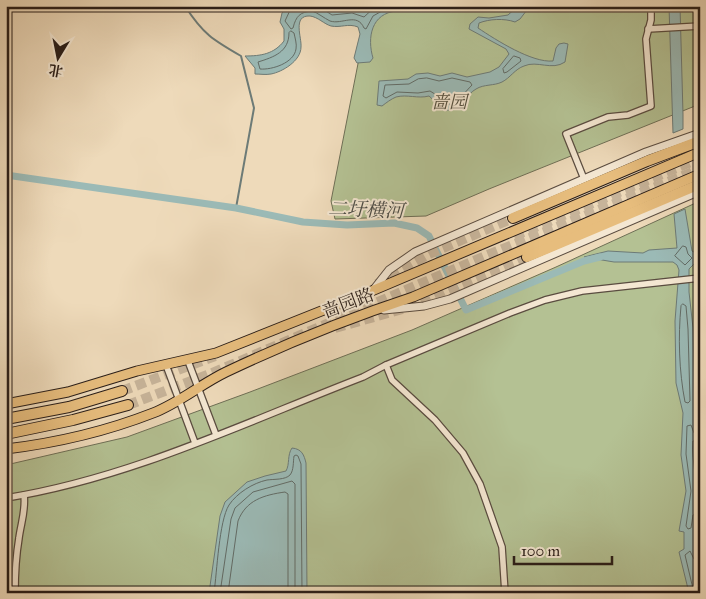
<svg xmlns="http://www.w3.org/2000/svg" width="706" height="599" viewBox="0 0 706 599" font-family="'IM FELL Great Primer','Noto Serif SC',serif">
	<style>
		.green { fill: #b4c193; stroke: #6e6f56 }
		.water { fill: #9bbab6; stroke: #6d7b77 }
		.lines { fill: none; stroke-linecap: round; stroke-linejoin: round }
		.shore { stroke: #626c67; stroke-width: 1 }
		.stream { stroke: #6d7b77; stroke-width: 2 }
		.canal { stroke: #9bbab6; stroke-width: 7 }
		.trunk-tunnel { stroke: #c7b49a; stroke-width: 10; stroke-dasharray: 10 5; stroke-linecap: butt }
		.minor-casing { stroke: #5a4c40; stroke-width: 8 }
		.tertiary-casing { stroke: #5a4c40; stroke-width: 9 }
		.primary-casing { stroke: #291d18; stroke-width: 11 }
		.trunk-casing { stroke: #291d18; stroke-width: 12 }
		.minor { stroke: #f4e7d2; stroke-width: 5.5 }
		.tertiary { stroke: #f4e7d2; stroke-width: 7 }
		.primary { stroke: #e7bd7d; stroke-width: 9 }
		.trunk { stroke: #e7bd7d; stroke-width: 10 }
		.labels { text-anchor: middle; stroke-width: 4; stroke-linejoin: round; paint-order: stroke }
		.park-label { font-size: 18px; font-style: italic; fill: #534e3d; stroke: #f4e7d2 }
		.street-label { font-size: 18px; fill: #291d18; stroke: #f4e7d2 }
		.water-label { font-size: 19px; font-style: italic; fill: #4b4c47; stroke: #f4e7d2 }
	</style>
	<rect width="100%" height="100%" fill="#eedaba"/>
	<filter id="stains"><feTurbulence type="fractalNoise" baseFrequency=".004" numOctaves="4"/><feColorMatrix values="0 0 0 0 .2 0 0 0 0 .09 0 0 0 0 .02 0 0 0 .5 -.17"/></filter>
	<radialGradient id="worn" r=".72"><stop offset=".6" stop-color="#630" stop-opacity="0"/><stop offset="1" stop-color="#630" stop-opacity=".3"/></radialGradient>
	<!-- green -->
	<g class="green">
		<polygon points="366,6 695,6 700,35 700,97 695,106 489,189 426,216 335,219 331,201 365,28"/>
		<polygon points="700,201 700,593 6,593 6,465 127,437 250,392 412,330 556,267"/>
	</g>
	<!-- water -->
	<g class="water">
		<path d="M289,6H396L397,11C371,13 367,38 373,58L370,62L357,63L354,58L360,34L358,27C348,23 341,28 331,26C324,24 318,17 310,16C292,15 302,38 301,47C301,61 282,72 271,74C266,75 260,74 255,74V68L245,56C261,56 274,54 284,41V29L280,22L282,13Z"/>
		<path d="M518,6H530L520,19L515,22C504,18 489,19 479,23L478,28C496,40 532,63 553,61L556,48L559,44L564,43L568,44L565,62C552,71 537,60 524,66C515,69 510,78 502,82C494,86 484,84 476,89C467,94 461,108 449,110C439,113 436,101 429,96C418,99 407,94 396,97C391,99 386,103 382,106L377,105L379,81L408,79L416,74L428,73L440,76L452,73L467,77L490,72L499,67L509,54L506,49L469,29L470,24L478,17L489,18L508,15Z"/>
		<polygon points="669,6 680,6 683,114 683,129 673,133"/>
		<polygon points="685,209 692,251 700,255 700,264 694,264 689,269 689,292 693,328 695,416 700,443 700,485 696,542 700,572 700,593 689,593 679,552 684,549 684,532 679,531 686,491 681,455 683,413 676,383 675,321 679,270 677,265 673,262 614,262 584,257 608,251 643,253 649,250 677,248 674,214"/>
		<path d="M292,448C302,449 304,455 306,463L307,593H209L220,516L225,502L247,482L265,476L286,471C290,464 287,455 292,448Z"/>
	</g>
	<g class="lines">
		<!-- shore -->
		<g class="shore">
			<path d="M292,6L285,21L291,29L293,28C296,16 300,12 312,11C318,13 324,18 330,21C342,25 357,12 364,28L366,29L373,16L391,6"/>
			<polyline points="318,6 332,15 352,13 364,17 376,6"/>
			<path d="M291,31L294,33C295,38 297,44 296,49C294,63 272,70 260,69L258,62C274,57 289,52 289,33Z"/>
			<polygon points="514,56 520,58 521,61 507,72 504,73 503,69"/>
			<path d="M427,78L439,81L452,78L470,82L472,85C465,92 455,106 444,105L438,96L430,91L418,93L397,92L386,98L383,96L385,85L409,84L418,79Z"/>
			<polygon points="683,246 686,247 688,254 692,258 685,265 675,256"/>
			<path d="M683,304L686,306L688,329L690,401L688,403L685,402C679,371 678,337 681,306Z"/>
			<polyline points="700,434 694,433 691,425 687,426 686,454 691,491 686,526 688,529 691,528 693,515 700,513"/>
			<path d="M700,440L693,441C691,463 699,483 696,504L700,507"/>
			<path d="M214,593C217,572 219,521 229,505C237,493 253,483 267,480C274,479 285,480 290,475C294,470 293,462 294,456L296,455L298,456L301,464L302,593"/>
			<polyline points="220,593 231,519 235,508 253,492 292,481 295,484 295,593"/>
			<path d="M228,593L238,521C246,500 264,495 285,492L288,494V593"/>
			<polyline points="694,593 685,555 690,551 694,559 700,560"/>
		</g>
		<!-- stream -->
		<path class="stream" d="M185,6C203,34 213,40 241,56L254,108L236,208"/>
		<!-- canal -->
		<polyline class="canal" points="6,175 236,208 303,222 347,225 394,223 417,228 429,236 466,310 584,261 600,257"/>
		<!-- trunk-tunnel -->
		<g class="trunk-tunnel">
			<polyline points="514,236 700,158"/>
			<polyline points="377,284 429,254 513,218"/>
			<polyline points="335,328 416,305 527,257"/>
			<polyline points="122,391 215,356"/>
			<polyline points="128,405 210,374 483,257 700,169"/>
		</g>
		<!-- minor casing -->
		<g class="minor-casing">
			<g id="minor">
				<polyline points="648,29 700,26"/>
				<polyline points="584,179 566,134 608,117 628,115 651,106 646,39 651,20 651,6"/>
				<polyline points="188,361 216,435"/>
				<polyline points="166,365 195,443"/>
				<polyline points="386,365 392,380 435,420 463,453 480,484 502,547 505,593"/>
				<path d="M6,498C131,478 246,422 363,377L386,365L510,313L545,300L582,291L700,278"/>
				<path d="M15,593C15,574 16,556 19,538C21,523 26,510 24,495"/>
			</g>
		</g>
		<!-- tertiary casing -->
		<g class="tertiary-casing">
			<g id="tertiary">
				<polyline points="374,289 389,270 415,252 646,152 700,133"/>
				<polyline points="384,310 424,306 450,299 700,191"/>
			</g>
		</g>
		<!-- primary casing -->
		<g class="primary-casing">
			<g id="primary">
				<polyline points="6,404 68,392 137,371 216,353 374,290 700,152"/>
				<path d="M6,449C56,443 107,431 153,413C179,403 201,384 226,372C287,343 349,318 413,297L700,174"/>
			</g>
		</g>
		<!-- trunk casing -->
		<g class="trunk-casing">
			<g id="trunk">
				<polyline points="513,218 647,161 700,141"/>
				<polyline points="527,257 700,184"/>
				<polyline points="6,419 69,407 122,391"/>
				<polyline points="6,434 73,420 128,405"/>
			</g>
		</g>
		<!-- minor -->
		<use href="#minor" class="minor"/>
		<!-- tertiary -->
		<use href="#tertiary" class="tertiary"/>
		<!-- primary -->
		<use href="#primary" class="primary"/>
		<!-- trunk -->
		<use href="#trunk" class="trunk"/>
	</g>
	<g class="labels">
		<!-- park labels -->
		<g class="park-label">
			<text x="449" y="108">啬园</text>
		</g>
		<!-- street labels -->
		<g class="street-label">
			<text transform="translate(348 303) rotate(-21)" y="6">啬园路</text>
		</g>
		<!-- water labels -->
		<g class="water-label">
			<text transform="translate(366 209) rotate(2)" y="7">二圩横河</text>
		</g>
	</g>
	<!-- margin -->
	<rect width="706" height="599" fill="none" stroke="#eedaba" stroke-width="25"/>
	<rect x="8" y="8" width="691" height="584" fill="none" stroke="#291d18" stroke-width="2.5"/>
	<rect x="12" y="12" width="681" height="574" fill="none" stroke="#291d18"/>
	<!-- north arrow -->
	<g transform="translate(58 58) rotate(190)" stroke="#f4e7d2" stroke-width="4" paint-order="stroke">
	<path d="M0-4L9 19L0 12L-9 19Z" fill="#291d18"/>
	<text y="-8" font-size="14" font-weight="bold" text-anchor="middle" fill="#291d18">北</text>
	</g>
	<!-- scale -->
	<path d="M514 556v8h98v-8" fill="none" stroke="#291d18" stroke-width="2.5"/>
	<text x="521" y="556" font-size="15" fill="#291d18" stroke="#f4e7d2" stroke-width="4" paint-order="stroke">100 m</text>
	<rect width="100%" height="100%" filter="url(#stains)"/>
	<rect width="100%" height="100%" fill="url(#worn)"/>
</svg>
